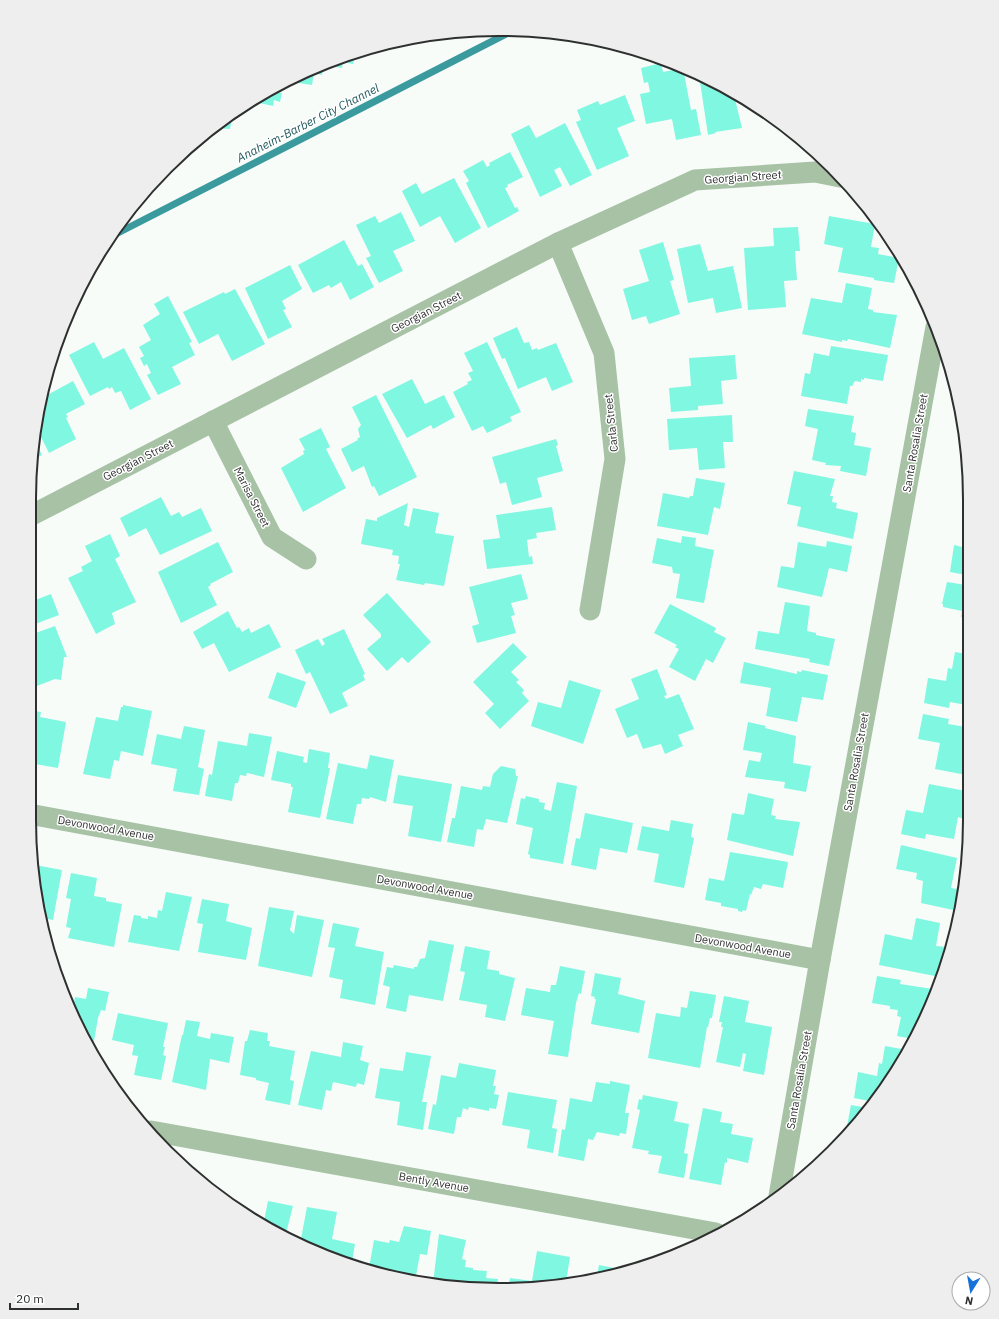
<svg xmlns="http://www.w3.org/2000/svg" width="999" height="1319" viewBox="0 0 999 1319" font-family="'IBM Plex Sans',sans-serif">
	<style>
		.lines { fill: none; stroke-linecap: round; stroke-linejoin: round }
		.stream { stroke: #3b9a9e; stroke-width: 7 }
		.building { fill: #80f7e1 }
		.minor { stroke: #a7c2a4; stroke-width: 21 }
		.labels { text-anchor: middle; stroke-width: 3; stroke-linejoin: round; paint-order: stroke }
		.street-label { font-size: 11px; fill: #2e302f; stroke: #fff }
		.water-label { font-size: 12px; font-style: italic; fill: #20585a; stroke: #fff }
		.rim { fill: none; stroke: #2e302f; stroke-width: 2 }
	</style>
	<rect width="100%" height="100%" fill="#f7fcf9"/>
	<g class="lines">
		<!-- stream -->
		<polyline class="stream" points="112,236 514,30"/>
	</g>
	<!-- building -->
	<g class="building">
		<polygon points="355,54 353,64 343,62 342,68 330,66 331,61"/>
		<polygon points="324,63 322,75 314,73 312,85 292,82 292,79"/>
		<polygon points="661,63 663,72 683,68 691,110 696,109 701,135 676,140 672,119 646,124 640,94 650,92 648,82 644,83 641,68"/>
		<polygon points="699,75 741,98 735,99 742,128 715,132 716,133 708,135"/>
		<polygon points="277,88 276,92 282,93 280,102 274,100 273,106 251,101"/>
		<polygon points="625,95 635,121 617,128 629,156 597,170 576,122 581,120 577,110 598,101 600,105"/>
		<polygon points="233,112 230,129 214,128 227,118"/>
		<polygon points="565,123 592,175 570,186 560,167 554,170 562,186 540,197 511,134 529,125 536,138"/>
		<polygon points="510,152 523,177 507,185 508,187 505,188 515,208 517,207 519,211 488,228 466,183 469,181 463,171 483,160 487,167 490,165 489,163"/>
		<polygon points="454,178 481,228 455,243 440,216 420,227 402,191 416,183 422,194"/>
		<polygon points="401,212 415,241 393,251 403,271 379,283 366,258 371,256 356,225 375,216 379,223"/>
		<polygon points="829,216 875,224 871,247 879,248 878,254 899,258 894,283 874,280 874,278 838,272 843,248 824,244"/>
		<polygon points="798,227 800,251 795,251 797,280 784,281 786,307 748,310 744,248 774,246 773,228"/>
		<polygon points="344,240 358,266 362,264 374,287 350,300 341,282 331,288 329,285 313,293 298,265"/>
		<polygon points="663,242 674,280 670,281 680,314 649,324 646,316 632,320 623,289 649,281 639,250"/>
		<polygon points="700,244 708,271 733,266 742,308 716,313 713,298 688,303 677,249"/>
		<polygon points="290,265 302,289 282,301 286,309 283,310 292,327 268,339 245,288"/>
		<polygon points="846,283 872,288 868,309 873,310 873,312 897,315 890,348 848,339 847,341 842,340 842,342 802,334 811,298 842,303"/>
		<polygon points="235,289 265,344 232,361 218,334 199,344 183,312 224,292 225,294"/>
		<polygon points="168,296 192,342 189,343 195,355 172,367 181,384 158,395 147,375 151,373 147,364 144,366 140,358 144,356 139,347 151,340 143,325 160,314 154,304"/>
		<polygon points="517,327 524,343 529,342 532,350 537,348 538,350 556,343 573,382 552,391 546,377 518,389 505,358 502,359 493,338"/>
		<polygon points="94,342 103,359 124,348 151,399 130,410 121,391 115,393 112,387 109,389 108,387 90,396 69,355"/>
		<polygon points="487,342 521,412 510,417 512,421 487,433 483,426 472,431 453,392 468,384 467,382 472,380 468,373 473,371 464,353"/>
		<polygon points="831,346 888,355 883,381 864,378 864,380 861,379 861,382 855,381 852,386 850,386 847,404 801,396 805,373 810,374 814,353 829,356"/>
		<polygon points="735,355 737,379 721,381 723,404 698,406 698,410 671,412 669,388 691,386 689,358"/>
		<polygon points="412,379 425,404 444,395 455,417 433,429 431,425 407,438 382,394"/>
		<polygon points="73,381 85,404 66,414 68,417 66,418 76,439 49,453 37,429 44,386 45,386 49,394"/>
		<polygon points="376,395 417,477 379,496 374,486 372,487 364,466 352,472 341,449 358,440 357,439 360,437 358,429 361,425 352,407"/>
		<polygon points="808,409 854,416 851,432 856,433 854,445 871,448 866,476 840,471 841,466 825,465 826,463 812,460 818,429 805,426"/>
		<polygon points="732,415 733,442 723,442 725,468 699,470 697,448 669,450 667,419"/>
		<polygon points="321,428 330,447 326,449 346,488 303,512 281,468 304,454 303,451 305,450 299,439"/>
		<polygon points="556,439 558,445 556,446 563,471 537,478 542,497 512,505 506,482 500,484 492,457"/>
		<polygon points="35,441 42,455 31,461 33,450"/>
		<polygon points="794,471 835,479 830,496 833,496 832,502 837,503 836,508 858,513 853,539 797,526 801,507 787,504"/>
		<polygon points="696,478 725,483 720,509 714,507 708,535 657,526 663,493 689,498 690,496 693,496"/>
		<polygon points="161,497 171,516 179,512 182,517 201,508 212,531 160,555 146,528 129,537 120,518"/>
		<polygon points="408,503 404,525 409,527 413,508 439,513 435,533 454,536 444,586 425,583 424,585 396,580 400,564 398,564 399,556 392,555 393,550 361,544 366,519 377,521 377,518"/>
		<polygon points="552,507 556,530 536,533 537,538 527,540 529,557 532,556 533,564 487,569 483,540 500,538 496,515"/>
		<polygon points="110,534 120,556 115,559 136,602 112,613 115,624 96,634 68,578 83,571 81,567 92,561 85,546"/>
		<polygon points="682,536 696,538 695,546 714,550 704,603 676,598 680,574 673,573 672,567 652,563 657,538 681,543"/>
		<polygon points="827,541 852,546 847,572 829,568 822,597 777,587 781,566 794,568 798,542 826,547"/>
		<polygon points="218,542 233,572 210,584 211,585 208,587 217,605 181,623 158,572"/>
		<polygon points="954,545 966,548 966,575 950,572"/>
		<polygon points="521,574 528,599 511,603 515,615 511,616 516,633 477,643 472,626 479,624 469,587"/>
		<polygon points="947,582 966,585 966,617 961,617 962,611 943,607 943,604 942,604"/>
		<polygon points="387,593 431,642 408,663 402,657 387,671 367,649 381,637 381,634 363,615"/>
		<polygon points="51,594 59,615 30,626 30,602"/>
		<polygon points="785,602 810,606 807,631 816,633 816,635 835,639 829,666 809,662 810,659 755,649 758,631 779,634"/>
		<polygon points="670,604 716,628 714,632 726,638 713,663 706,659 695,681 669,667 679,649 675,647 677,645 654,633"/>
		<polygon points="228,611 237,628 239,627 242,632 249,628 251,633 269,624 281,647 229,672 214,643 202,649 193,632"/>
		<polygon points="55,626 67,657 64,657 61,680 55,679 29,689 30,635"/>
		<polygon points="344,629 365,674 363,675 365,680 342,693 348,706 330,714 310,672 306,674 295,650 318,639 322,646 325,644 322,639"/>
		<polygon points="513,643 527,657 511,672 519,680 516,682 524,690 522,693 529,701 500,729 485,713 494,704 473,682"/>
		<polygon points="955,652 966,654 966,705 950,702 949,708 924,703 928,678 946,681 948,668 952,669"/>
		<polygon points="744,662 797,674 797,671 801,672 802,670 828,675 823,700 802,697 797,722 766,716 771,688 740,683"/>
		<polygon points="657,669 667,695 664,696 666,699 679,694 694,729 678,735 683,746 665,754 661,744 643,749 637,734 627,738 615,709 639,699 631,679"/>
		<polygon points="277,672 306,682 296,708 268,698"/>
		<polygon points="569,680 601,690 583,744 531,726 538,702 561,708"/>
		<polygon points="123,705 152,711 143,756 121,751 119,761 114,760 110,779 83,774 96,717 118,721 121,707 123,707"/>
		<polygon points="29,710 41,712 40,717 66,722 58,768 29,763 32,736 29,736"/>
		<polygon points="923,714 949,719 948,724 966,727 966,775 935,769 940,743 918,739"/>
		<polygon points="748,722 766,726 765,728 796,736 793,763 811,766 806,792 784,788 785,782 745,777 749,760 760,762 762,753 743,750"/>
		<polygon points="184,726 205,730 198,767 204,769 199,795 173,791 177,769 151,764 157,734 181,739"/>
		<polygon points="249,733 272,737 264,777 247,773 246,776 240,775 238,783 235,783 232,801 205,796 209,774 212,775 218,741 247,746"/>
		<polygon points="309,749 330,753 328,768 330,768 320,818 288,812 293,787 291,787 291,784 271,780 277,751 304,757 303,762 307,763"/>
		<polygon points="370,755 394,760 386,802 370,797 369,799 362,798 361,804 357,804 353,824 326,819 338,763 367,769"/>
		<polygon points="501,766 515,769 516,776 518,776 507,823 486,819 483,830 477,829 474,847 447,842 452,818 455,818 461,786 482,790 483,786 490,787 493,774"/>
		<polygon points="398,775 452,784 441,842 408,836 413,806 393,803"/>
		<polygon points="557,782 577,786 563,864 530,858 530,855 528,854 533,828 516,824 521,798 525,799 526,796 539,799 539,802 545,803 544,809 551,811"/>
		<polygon points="929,784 966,791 966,816 964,819 958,817 954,839 926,834 925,839 901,834 906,810 923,813"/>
		<polygon points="748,793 774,799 771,815 776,816 775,819 800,822 793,856 727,840 732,813 744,815"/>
		<polygon points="585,813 633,823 627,853 600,848 596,870 571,865 576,838 580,839"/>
		<polygon points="671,820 693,824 691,837 694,838 684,888 654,882 659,854 637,850 642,826 669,831"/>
		<polygon points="901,845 957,858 951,888 963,890 958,911 921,903 923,881 916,879 917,873 896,869"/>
		<polygon points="730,852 788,862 783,888 763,884 761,889 754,887 751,895 750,894 746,911 743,910 742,912 738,911 738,909 721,906 721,903 705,900 709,878 724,881"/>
		<polygon points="35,865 62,870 53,920 42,918"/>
		<polygon points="71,873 97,878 94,896 106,898 106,901 122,904 114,947 68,938 71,928 66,927 71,899 66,898"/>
		<polygon points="166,892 192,897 179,951 128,942 134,915 141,916 141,918 148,919 148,916 157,918 158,910 162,911"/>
		<polygon points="202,899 229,904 226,921 252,928 246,960 198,952 203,924 197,923"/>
		<polygon points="269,907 294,911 290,930 294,934 297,915 324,920 312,977 258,966"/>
		<polygon points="916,918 940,923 936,946 947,947 940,977 879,965 885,934 912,940"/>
		<polygon points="333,923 359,928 355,946 384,952 375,1005 340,998 343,980 329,977 335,948 328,947"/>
		<polygon points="429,940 454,945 443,1001 409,995 406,1012 386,1008 390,987 383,985 387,967 393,968 394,965 414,969 414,967 417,967 420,959 425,958"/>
		<polygon points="465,946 490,951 487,969 499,971 499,974 515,978 505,1021 485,1017 487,1005 459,1000 465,972 460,971"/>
		<polygon points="560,966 585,971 581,994 579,993 576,1003 568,1057 548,1054 554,1021 521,1015 526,988 550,992 551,985 556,985"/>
		<polygon points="595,973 621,978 618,994 645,1001 639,1033 591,1024 596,999 594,999 595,997 591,996"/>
		<polygon points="877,976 901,980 900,984 933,989 930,1008 913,1039 897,1036 901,1017 897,1016 898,1010 890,1009 890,1006 872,1003"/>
		<polygon points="88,988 109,992 105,1011 101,1010 98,1018 93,1047 88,1046 73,1008 75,997 86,999"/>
		<polygon points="690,991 716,995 712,1018 710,1018 708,1027 707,1027 700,1068 648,1058 656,1013 680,1017 681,1007 687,1008"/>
		<polygon points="724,996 749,1001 745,1022 772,1027 764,1075 743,1071 746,1054 743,1053 740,1067 716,1062 723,1027 721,1027 722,1022 719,1022"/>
		<polygon points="118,1013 168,1023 163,1047 165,1047 163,1055 166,1056 161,1080 134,1075 138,1056 132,1055 134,1045 112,1040"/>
		<polygon points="186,1020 200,1022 197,1036 210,1039 211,1033 234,1037 229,1063 210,1059 206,1090 172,1082 182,1035 183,1035"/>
		<polygon points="250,1030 268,1033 267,1041 270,1041 269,1046 295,1051 290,1080 294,1081 290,1105 265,1100 269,1083 256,1080 256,1078 240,1075 245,1041 247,1041"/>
		<polygon points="343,1042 363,1046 360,1060 369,1063 364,1085 357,1083 356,1087 333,1082 331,1091 326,1090 322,1110 298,1105 311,1051 341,1057"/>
		<polygon points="885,1046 907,1050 891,1081 874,1102 854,1098 858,1072 877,1076 879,1063 882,1064"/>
		<polygon points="406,1052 431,1056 422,1102 427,1102 423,1130 397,1125 400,1102 375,1098 380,1068 403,1071"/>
		<polygon points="459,1063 496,1070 493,1086 496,1086 494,1094 499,1095 496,1109 489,1108 489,1111 469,1107 468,1110 463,1108 461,1117 457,1117 454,1134 428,1129 433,1104 436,1105 441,1075 456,1078"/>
		<polygon points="610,1081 630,1085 625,1113 629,1113 626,1134 620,1133 619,1136 597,1132 593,1140 588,1139 584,1161 558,1156 562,1129 565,1130 570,1098 592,1102 596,1082 610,1084"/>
		<polygon points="508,1092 557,1100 552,1128 557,1129 553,1153 527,1148 530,1130 502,1125"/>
		<polygon points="643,1095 678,1102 674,1121 689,1124 684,1153 688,1154 684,1178 658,1173 662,1156 648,1154 649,1151 632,1148 640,1110 637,1109 639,1099 642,1100"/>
		<polygon points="851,1105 868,1108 849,1131 846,1131"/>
		<polygon points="703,1108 722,1112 720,1122 733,1124 731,1134 753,1138 748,1163 727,1158 727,1163 725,1162 721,1185 689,1179"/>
		<polygon points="268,1201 293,1206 285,1237 259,1221 259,1220 264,1221"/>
		<polygon points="307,1207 337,1212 332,1239 355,1244 352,1262 300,1244"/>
		<polygon points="404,1226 431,1231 427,1255 420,1254 415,1281 405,1280 369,1268 374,1240 389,1243 390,1240 399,1242"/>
		<polygon points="439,1234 466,1240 462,1259 466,1260 465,1267 473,1268 473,1270 487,1271 486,1278 498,1279 497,1287 433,1283"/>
		<polygon points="537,1251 570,1257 566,1282 530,1289 508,1288 510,1278 532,1281"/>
		<polygon points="599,1265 625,1270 597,1276"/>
	</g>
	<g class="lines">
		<!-- minor -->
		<g class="minor">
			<polyline points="558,243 604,353 615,459 590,610"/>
			<polyline points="213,421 272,537 306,559"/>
			<polyline points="30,516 558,243 695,180 815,172 840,177"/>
			<polyline points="29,814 820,960"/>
			<polyline points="151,1131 716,1233"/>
			<polyline points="779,1196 820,960 936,327"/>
		</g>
	</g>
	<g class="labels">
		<!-- street labels -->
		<g class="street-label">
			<text transform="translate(743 177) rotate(-4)" y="4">Georgian Street</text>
			<text transform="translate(426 312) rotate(-27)" y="4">Georgian Street</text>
			<text transform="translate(611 423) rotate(-96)" y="4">Carla Street</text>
			<text transform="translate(915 443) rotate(-80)" y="4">Santa Rosalia Street</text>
			<text transform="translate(138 460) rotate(-27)" y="4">Georgian Street</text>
			<text transform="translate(252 497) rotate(63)" y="4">Marisa Street</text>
			<text transform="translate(856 762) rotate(-80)" y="4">Santa Rosalia Street</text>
			<text transform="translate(106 828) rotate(10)" y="4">Devonwood Avenue</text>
			<text transform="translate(425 887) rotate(10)" y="4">Devonwood Avenue</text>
			<text transform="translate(743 946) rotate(10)" y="4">Devonwood Avenue</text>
			<text transform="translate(799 1080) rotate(-80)" y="4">Santa Rosalia Street</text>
			<text transform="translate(434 1182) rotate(10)" y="4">Bently Avenue</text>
		</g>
		<!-- water labels -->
		<g class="water-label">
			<text transform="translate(308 123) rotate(-27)" y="4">Anaheim-Barber City Channel</text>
		</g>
	</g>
	<!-- crop -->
	<path d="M0 0H999V1319H0ZM499 36H500A463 463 0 0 1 963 499V820A463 463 0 0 1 500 1283H499A463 463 0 0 1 36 820V499A463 463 0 0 1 499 36Z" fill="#eee" fill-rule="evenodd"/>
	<path class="rim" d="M499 36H500A463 463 0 0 1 963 499V820A463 463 0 0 1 500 1283H499A463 463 0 0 1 36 820V499A463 463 0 0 1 499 36Z"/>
	<!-- north arrow -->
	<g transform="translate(971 1291) rotate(191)"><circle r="19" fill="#ffffff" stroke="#abacac"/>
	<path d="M0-3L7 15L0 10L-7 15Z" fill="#1572db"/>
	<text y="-6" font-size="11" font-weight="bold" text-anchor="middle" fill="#2e302f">N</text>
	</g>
	<!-- scale -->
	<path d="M10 1303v6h68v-6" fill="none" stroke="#2e302f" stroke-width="2"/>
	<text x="16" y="1303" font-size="12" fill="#2e302f" stroke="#ffffff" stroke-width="3" paint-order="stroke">20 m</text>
</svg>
